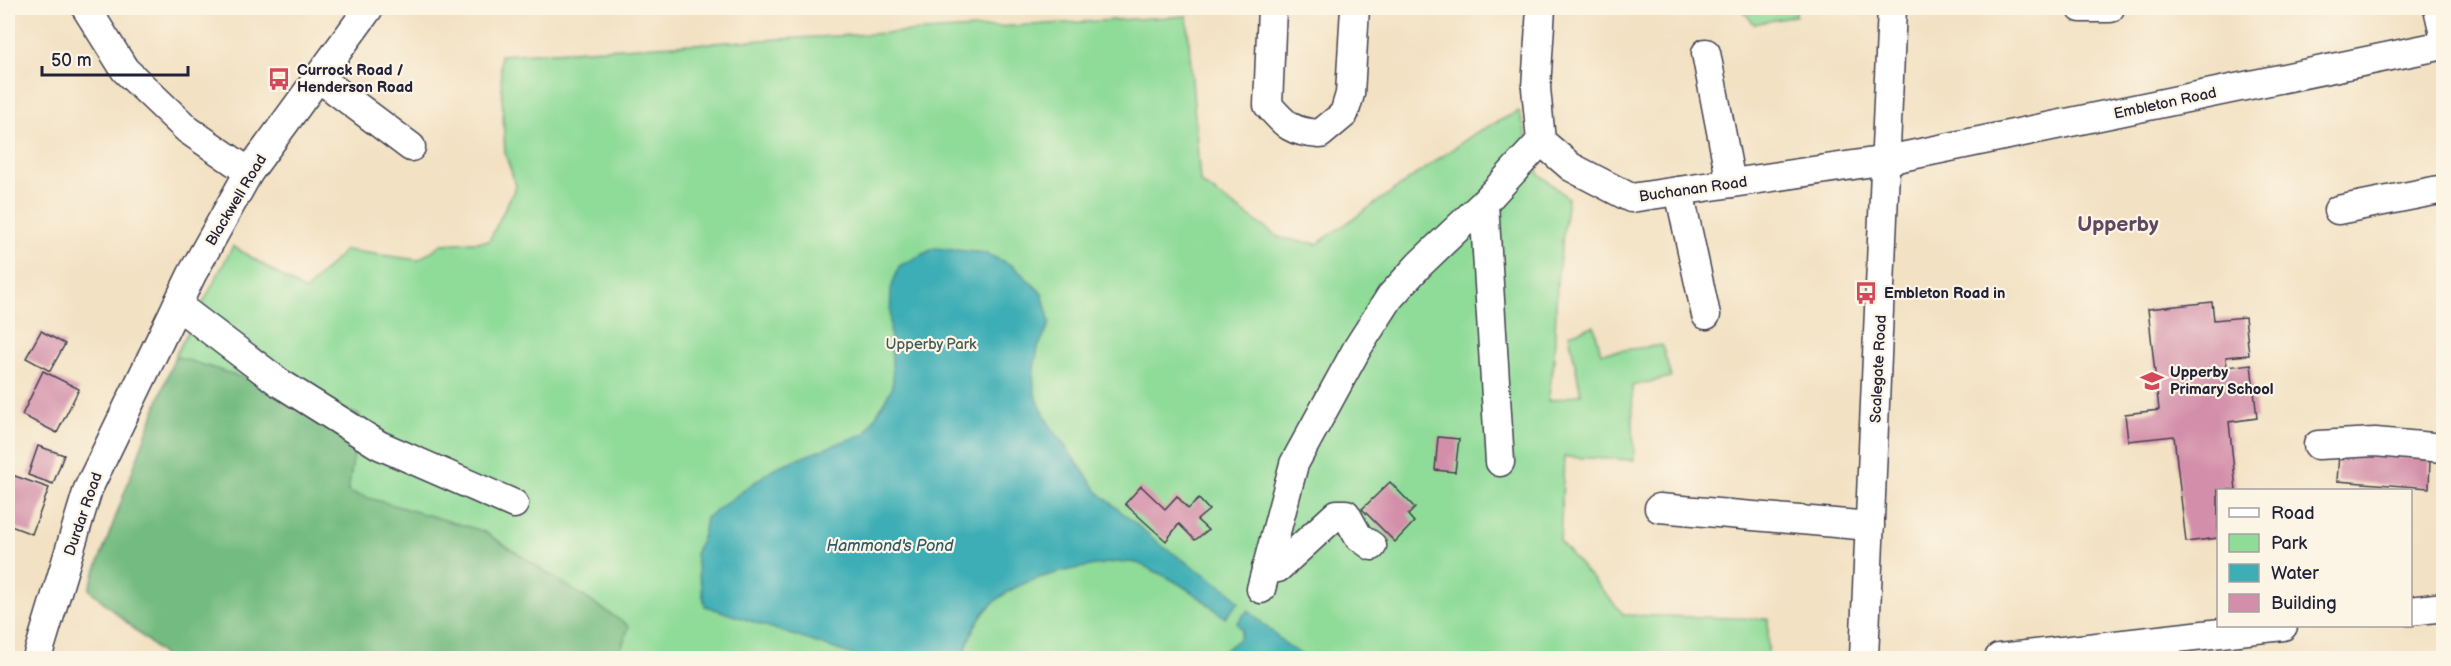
<svg xmlns="http://www.w3.org/2000/svg" width="2451" height="666" viewBox="0 0 2451 666" font-family="'Balsamiq Sans',sans-serif">
	<style>
		.green { fill: #8fdb98; stroke: #587e6a; stroke-width: 1.5 }
		.forest { fill: #73bb80; stroke: #4a6e5e; stroke-width: 1.5 }
		.water { fill: #3daeb5; stroke: #306878; stroke-width: 1.5 }
		.building { fill: #d38ea9 }
		.lines { fill: none; stroke-linecap: round; stroke-linejoin: round }
		.minor-casing { stroke: #413f4f; stroke-width: 31 }
		.minor { stroke: #fff; stroke-width: 28 }
		.labels { text-anchor: middle; stroke-width: 4.5; stroke-linejoin: round; paint-order: stroke }
		.poi-label { font-size: 15px; font-weight: bold; fill: #22223b; stroke: #fcf5e5; text-anchor: start }
		.street-label { font-size: 15px; fill: #22223b; stroke: #fcf5e5 }
		.park-label { font-size: 15px; fill: #435a57; stroke: #fcf5e5 }
		.water-label { font-size: 16px; font-style: italic; fill: #2d5a6c; stroke: #fcf5e5 }
		.district-label { font-size: 21px; font-weight: bold; fill: #604862; stroke: #fcf5e5 }
	</style>
	<rect width="100%" height="100%" fill="#fcf5e5"/>
	<filter id="ink" filterUnits="userSpaceOnUse"><feTurbulence type="fractalNoise" baseFrequency=".0167" numOctaves="2"/><feDisplacementMap in="SourceGraphic" scale="12" xChannelSelector="R" yChannelSelector="G"/><feConvolveMatrix kernelMatrix="1 2 1 2 8 2 1 2 1" color-interpolation-filters="sRGB"/></filter>
	<filter id="wash" filterUnits="userSpaceOnUse"><feTurbulence type="fractalNoise" baseFrequency=".008" numOctaves="4" result="noise"/><feDisplacementMap in="SourceGraphic" scale="24" xChannelSelector="R" yChannelSelector="G"/><feGaussianBlur stdDeviation="1.35" result="paint"/><feColorMatrix in="noise" values="0 0 0 0 0 0 0 0 0 0 0 0 0 0 0 0 0 1.4 0 .05"/><feComposite in="paint" operator="in"/></filter>
	<g filter="url(#wash)">
		<rect width="100%" height="100%" fill="#f2e1c2"/>
		<!-- green -->
		<g class="green">
			<polygon points="1741,8 1796,8 1796,16 1754,24"/>
			<polygon points="1187,16 1200,182 1280,238 1317,244 1477,132 1519,111 1538,173 1568,198 1557,281 1554,361 1548,401 1581,394 1569,334 1594,326 1601,353 1662,345 1671,377 1632,386 1634,460 1564,457 1560,542 1624,615 1768,619 1768,658 167,658 89,589 175,356 233,246 305,291 345,250 418,260 442,244 489,241 516,186 505,153 500,55"/>
		</g>
		<!-- forest -->
		<polygon class="forest" points="175,356 360,415 348,492 483,531 629,626 618,658 167,658 89,589"/>
		<!-- water -->
		<g class="water">
			<path d="M935,248L985,253L1013,266L1042,293L1050,323L1038,348L1033,374L1035,395L1049,424L1099,493L1161,545L1228,590L1239,602L1225,618C1202,598 1180,582 1152,570C1147,568 1141,564 1136,563C1120,560 1101,564 1085,567C1027,577 976,594 964,658H858L853,655L705,606L695,554L703,535L706,518L774,468L866,433L891,390L893,381L890,323L891,289L899,266Z"/>
			<polygon points="1248,610 1283,642 1306,658 1215,658 1240,638 1242,630 1237,623"/>
		</g>
		<g id="blocks">
			<!-- building -->
			<g class="building">
				<polygon points="2212,302 2214,320 2245,317 2249,355 2226,357 2227,367 2251,364 2257,418 2229,422 2236,490 2218,490 2218,538 2186,542 2174,436 2128,441 2125,414 2159,410 2148,309"/>
				<polygon points="41,331 65,344 50,371 26,358"/>
				<polygon points="43,371 79,389 57,433 22,415"/>
				<polygon points="1438,437 1459,439 1455,472 1435,470"/>
				<polygon points="38,446 64,455 53,484 28,475"/>
				<polygon points="2339,454 2430,459 2429,488 2337,481"/>
				<polygon points="12,475 49,488 32,534 8,525 8,486"/>
				<polygon points="1390,482 1415,508 1408,515 1414,522 1395,542 1362,509"/>
				<polygon points="1141,486 1165,509 1177,496 1188,509 1199,499 1209,510 1197,520 1208,530 1195,540 1179,524 1166,541 1125,504"/>
			</g>
		</g>
	</g>
	<g filter="url(#ink)">
		<use href="#blocks" fill-opacity="0" stroke="#413f4f" stroke-width="1.5"/>
		<g class="lines">
			<!-- minor casing -->
			<g class="minor-casing">
				<g id="minor">
					<polyline points="86,8 125,70 188,130 249,172"/>
					<path d="M1272,8L1268,105C1286,126 1292,132 1320,134L1344,114L1350,94L1355,8"/>
					<polyline points="1541,8 1536,88 1541,141 1571,167 1631,198 1887,160 2444,45"/>
					<polyline points="2081,8 2110,8"/>
					<polyline points="2438,8 2444,34"/>
					<polyline points="1706,53 1731,183"/>
					<polyline points="319,78 411,147"/>
					<polyline points="1679,191 1706,315"/>
					<polyline points="2338,210 2444,189"/>
					<polyline points="177,305 280,383 379,445 514,504"/>
					<polyline points="2318,445 2375,442 2444,448"/>
					<polyline points="1500,462 1484,203 1541,141"/>
					<polyline points="1659,508 1870,526"/>
					<polyline points="1266,569 1278,568 1337,514 1346,514 1358,536 1372,546"/>
					<polyline points="1261,589 1294,464 1358,347 1390,297 1420,264 1484,203"/>
					<polyline points="2410,611 2444,607"/>
					<polyline points="37,658 88,489 192,274 249,172 369,8"/>
					<polyline points="1864,658 1892,8"/>
					<polyline points="1999,658 2283,626"/>
				</g>
			</g>
			<!-- minor -->
			<use href="#minor" class="minor"/>
		</g>
	</g>
	<!-- icons -->
	<defs>
		<g id="bus-bare" transform="scale(1.8)"><path d="M-5-6H5V4H4V6H2V4H-2V6H-4V4H-5ZM-3.5-4V0h7V-4ZM-3.5 1.2v1.5H-2V1.2ZM2 1.2v1.5H3.5V1.2Z" fill="#d1495b" stroke="#fcf5e5" stroke-width="2.5" paint-order="stroke"/></g>
		<g id="school-bare" transform="scale(1.8)"><path d="M0-5L7-2L0 1L-7-2ZM-4 1L0 2.5L4 1V4Q0 6-4 4Z" fill="#d1495b" stroke="#fcf5e5" stroke-width="2.5" paint-order="stroke"/></g>
	</defs>
	<g fill-rule="evenodd">
		<use href="#bus-bare" x="279" y="79"/>
		<use href="#bus-bare" x="1866" y="293"/>
		<use href="#school-bare" x="2152" y="381"/>
	</g>
	<g class="labels">
		<!-- poi labels -->
		<g class="poi-label">
			<text x="297" y="75">Currock Road /<tspan x="297" dy="17">Henderson Road</tspan></text>
			<text x="1884" y="298">Embleton Road in</text>
			<text x="2170" y="377">Upperby<tspan x="2170" dy="17">Primary School</tspan></text>
		</g>
		<!-- street labels -->
		<g class="street-label">
			<text transform="translate(2165 103) rotate(-12)" y="5">Embleton Road</text>
			<text transform="translate(1693 189) rotate(-8)" y="5">Buchanan Road</text>
			<text transform="translate(236 200) rotate(-59)" y="5">Blackwell Road</text>
			<text transform="translate(1878 369) rotate(-87)" y="5">Scalegate Road</text>
			<text transform="translate(83 514) rotate(-71)" y="5">Durdar Road</text>
		</g>
		<!-- park labels -->
		<g class="park-label">
			<text x="931" y="349">Upperby Park</text>
		</g>
		<!-- water labels -->
		<g class="water-label">
			<text x="890" y="551">Hammond's Pond</text>
		</g>
		<!-- district labels -->
		<g class="district-label">
			<text x="2118" y="231">Upperby</text>
		</g>
	</g>
	<!-- margin -->
	<rect width="2451" height="666" fill="none" stroke="#fcf5e5" stroke-width="30"/>
	<!-- legend -->
	<rect x="2217" y="489" width="195" height="138" fill="#fcf5e5" stroke="#a5a1a1" stroke-width="1.5"/>
	<rect x="2229" y="508" width="30" height="9" fill="#ffffff" stroke="#a5a1a1" stroke-width="1.5"/>
	<text x="2271" y="519" font-size="18" fill="#22223b">Road</text>
	<rect x="2229" y="534" width="30" height="18" fill="#8fdb98" stroke="#a5a1a1" stroke-width="1.5"/>
	<text x="2271" y="549" font-size="18" fill="#22223b">Park</text>
	<rect x="2229" y="564" width="30" height="18" fill="#3daeb5" stroke="#a5a1a1" stroke-width="1.5"/>
	<text x="2271" y="579" font-size="18" fill="#22223b">Water</text>
	<rect x="2229" y="594" width="30" height="18" fill="#d38ea9" stroke="#a5a1a1" stroke-width="1.5"/>
	<text x="2271" y="609" font-size="18" fill="#22223b">Building</text>
	<!-- scale -->
	<path d="M42 66v9h146v-9" fill="none" stroke="#22223b" stroke-width="3"/>
	<text x="51" y="66" font-size="18" fill="#22223b" stroke="#fcf5e5" stroke-width="4.5" paint-order="stroke">50 m</text>
</svg>
